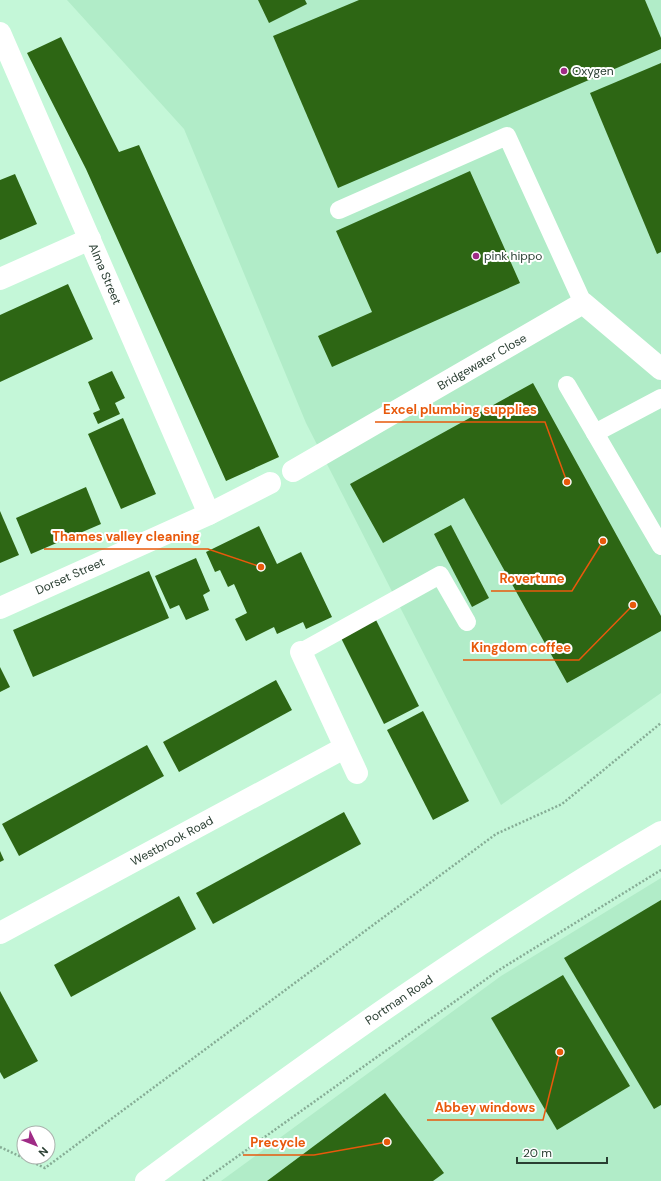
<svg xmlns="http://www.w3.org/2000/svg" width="661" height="1181" viewBox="0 0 661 1181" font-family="'DM Sans',sans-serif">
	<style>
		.built { fill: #b1ecc8 }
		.building { fill: #2d6614 }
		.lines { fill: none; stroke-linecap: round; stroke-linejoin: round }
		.path { stroke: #86ac95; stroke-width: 2.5; stroke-dasharray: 2 2; stroke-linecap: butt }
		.lane { stroke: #fff; stroke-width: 18 }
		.street { stroke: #fff; stroke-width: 22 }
		.secondary { stroke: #fff; stroke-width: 22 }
		.poi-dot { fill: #9f2b86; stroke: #fff; stroke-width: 1.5 }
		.labels { text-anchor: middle; stroke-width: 4; stroke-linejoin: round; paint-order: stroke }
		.poi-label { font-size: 12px; fill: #2a3e32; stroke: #fff; text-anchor: start }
		.street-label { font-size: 12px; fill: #2a3e32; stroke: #fff }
		.leader { fill: none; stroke: #e8590c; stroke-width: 1.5 }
		.callout-dot { fill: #e8590c; stroke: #fff; stroke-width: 1.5 }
		.callout-label { font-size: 13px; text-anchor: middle; font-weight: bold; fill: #e8590c; stroke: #fff; stroke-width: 4; stroke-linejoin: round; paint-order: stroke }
	</style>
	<rect width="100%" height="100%" fill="#c4f7d8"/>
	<!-- built -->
	<g class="built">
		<polygon points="67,0 661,0 661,693 501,805 306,423 184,129"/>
		<polygon points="661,878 661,1181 221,1181 501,976"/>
	</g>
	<!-- building -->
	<g class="building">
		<polygon points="258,0 305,0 307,4 269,23"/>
		<polygon points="359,0 645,0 661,38 661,49 338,188 273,36"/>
		<polygon points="61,37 119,152 139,145 279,457 226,481 86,169 27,53"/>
		<polygon points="661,63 661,252 657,254 590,93"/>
		<polygon points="470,171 520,283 332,367 318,336 372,312 336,231"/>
		<polygon points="15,174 37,224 0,240 0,180"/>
		<polygon points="68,284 93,339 0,382 0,315"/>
		<polygon points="112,371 125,398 115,403 120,414 98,424 93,413 100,410 88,382"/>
		<polygon points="533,383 661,616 661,631 567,683 464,498 383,543 350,484"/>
		<polygon points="123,418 156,494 121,509 88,434"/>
		<polygon points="86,487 101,524 31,554 16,518"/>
		<polygon points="0,511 19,555 0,563"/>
		<polygon points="451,525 489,598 472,607 434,534"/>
		<polygon points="259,526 277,564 301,552 332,617 306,629 303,622 277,634 274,627 246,641 235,619 247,613 234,584 228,587 220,570 215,572 206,552"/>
		<polygon points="196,558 210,591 203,595 209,610 186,620 179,605 170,609 155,576"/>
		<polygon points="149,571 169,618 33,677 13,630"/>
		<polygon points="376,620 419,706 384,724 341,638"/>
		<polygon points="0,667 10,687 0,692"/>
		<polygon points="276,680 292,710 179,772 163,742"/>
		<polygon points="423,711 469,801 433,820 387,730"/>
		<polygon points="147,745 164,776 19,856 2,824"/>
		<polygon points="344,812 361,844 213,924 196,893"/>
		<polygon points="0,851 4,860 0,862"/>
		<polygon points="179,896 196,929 71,997 54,965"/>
		<polygon points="661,900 661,1105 654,1109 564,958"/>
		<polygon points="563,975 630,1086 557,1130 491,1018"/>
		<polygon points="0,991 38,1061 4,1079 0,1072"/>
		<polygon points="385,1093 444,1173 433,1181 267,1181"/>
	</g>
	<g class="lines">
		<!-- path -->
		<g class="path">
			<polyline points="0,1147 45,1168 496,834 562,804 661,723"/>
			<polyline points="203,1181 499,970 661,870"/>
		</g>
		<!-- lane -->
		<g class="lane">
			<polyline points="339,210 507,136 583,303"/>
			<polyline points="567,385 661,546"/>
			<polyline points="595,433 661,398"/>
			<polyline points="301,652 440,575 467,622"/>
		</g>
		<!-- street -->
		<g class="street">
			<polyline points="0,33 209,514"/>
			<polyline points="0,279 90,239"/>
			<polyline points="293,471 583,303 661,369"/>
			<polyline points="0,608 209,514 270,483"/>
			<polyline points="301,652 357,773"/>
			<polyline points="0,933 344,748"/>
		</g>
		<!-- secondary -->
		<path class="secondary" d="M146,1181C313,1058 482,936 661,832"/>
	</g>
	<!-- markers -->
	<g class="poi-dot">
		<circle cx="564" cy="71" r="4"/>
		<circle cx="476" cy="256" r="4"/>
	</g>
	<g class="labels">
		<!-- poi labels -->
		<g class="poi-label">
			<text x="572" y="75">Oxygen</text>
			<text x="484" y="260">pink hippo</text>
		</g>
		<!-- street labels -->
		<g class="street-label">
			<text transform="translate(105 274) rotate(67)" y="4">Alma Street</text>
			<text transform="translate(482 362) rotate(-30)" y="4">Bridgewater Close</text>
			<text transform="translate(70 576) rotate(-24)" y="4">Dorset Street</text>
			<text transform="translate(172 841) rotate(-28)" y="4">Westbrook Road</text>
			<text transform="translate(399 1000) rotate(-34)" y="4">Portman Road</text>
		</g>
	</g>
	<!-- callouts -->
	<path class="leader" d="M567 482L545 422H375M261 567L208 549H44M603 541L572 591H491M633 605L579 660H463M560 1052L543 1120H427M387 1142L314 1155H243"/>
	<g class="callout-dot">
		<circle cx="567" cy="482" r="4"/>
		<circle cx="261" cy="567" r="4"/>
		<circle cx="603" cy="541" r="4"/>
		<circle cx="633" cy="605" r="4"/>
		<circle cx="560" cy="1052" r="4"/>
		<circle cx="387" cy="1142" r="4"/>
	</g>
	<g class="callout-label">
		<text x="460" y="414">Excel plumbing supplies</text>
		<text x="126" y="541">Thames valley cleaning</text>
		<text x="532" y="583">Rovertune</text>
		<text x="521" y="652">Kingdom coffee</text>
		<text x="485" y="1112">Abbey windows</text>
		<text x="278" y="1147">Precycle</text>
	</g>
	<!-- north arrow -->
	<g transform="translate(36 1145) rotate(133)"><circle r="19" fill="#ffffff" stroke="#aab2ad"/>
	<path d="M0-3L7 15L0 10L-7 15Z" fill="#9f2b86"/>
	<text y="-6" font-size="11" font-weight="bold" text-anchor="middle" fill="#2a3e32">N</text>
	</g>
	<!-- scale -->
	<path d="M517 1157v6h90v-6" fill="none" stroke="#2a3e32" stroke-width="2"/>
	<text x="523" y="1157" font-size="12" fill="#2a3e32" stroke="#ffffff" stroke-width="3" paint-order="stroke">20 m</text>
</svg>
